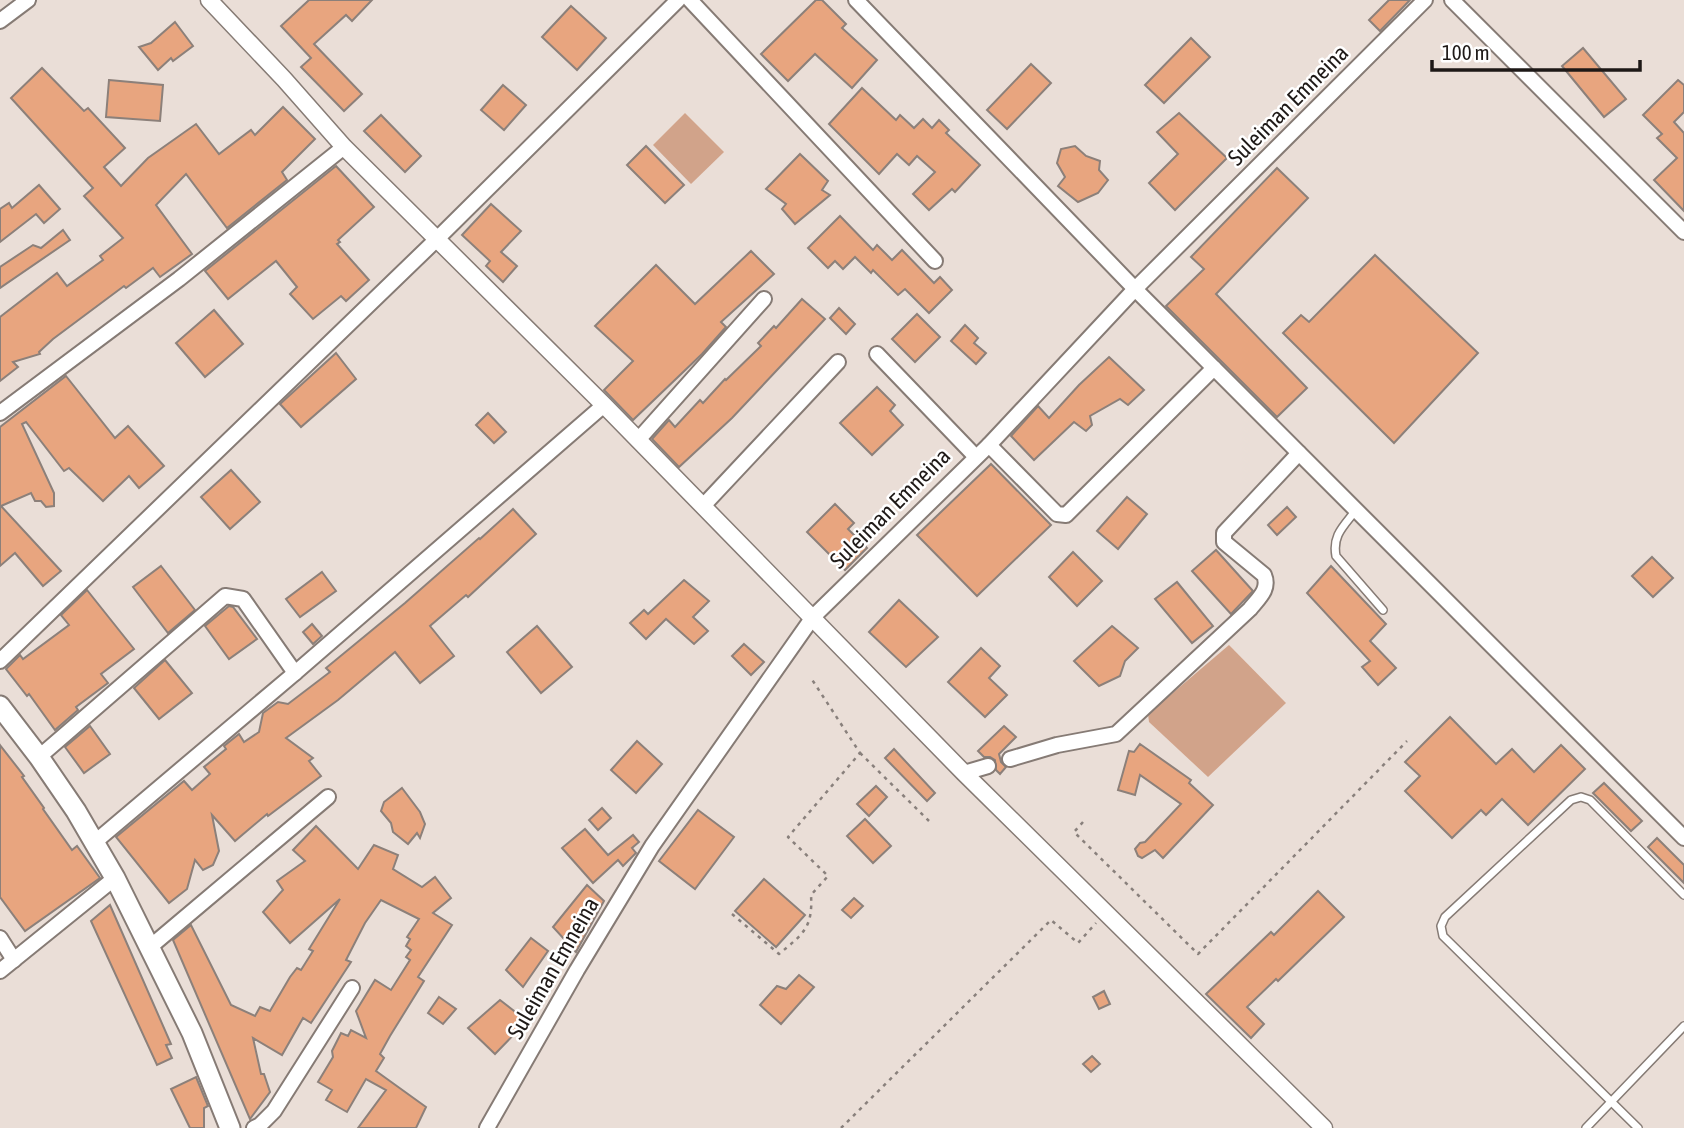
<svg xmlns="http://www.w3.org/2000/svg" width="1684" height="1128" viewBox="0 0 1684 1128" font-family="'Asap Condensed',sans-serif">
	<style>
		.green { fill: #d1a38a }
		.building { fill: #e8a57f; stroke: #8c807a; stroke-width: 2 }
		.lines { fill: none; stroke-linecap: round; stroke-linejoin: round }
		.service-casing { stroke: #867b75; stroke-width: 10 }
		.minor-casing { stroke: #867b75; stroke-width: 18 }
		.tertiary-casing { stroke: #867b75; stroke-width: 19 }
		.secondary-casing { stroke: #867b75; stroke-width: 23 }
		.path { stroke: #89807c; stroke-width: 2.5; stroke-dasharray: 3.5 5; stroke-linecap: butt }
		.service { stroke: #fff; stroke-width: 7 }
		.minor { stroke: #fff; stroke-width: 14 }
		.tertiary { stroke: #fff; stroke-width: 16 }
		.secondary { stroke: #fff; stroke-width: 19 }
		.labels { text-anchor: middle; stroke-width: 5; stroke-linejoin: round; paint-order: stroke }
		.street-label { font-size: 23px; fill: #1e1917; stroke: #fff }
	</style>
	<rect width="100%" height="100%" fill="#eaded7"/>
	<!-- green -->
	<g class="green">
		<polygon points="685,113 724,152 691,184 653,145"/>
		<polygon points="1229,645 1286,703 1208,777 1149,722 1148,714"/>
	</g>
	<!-- building -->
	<g class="building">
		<polygon points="309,0 372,0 352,21 346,15 314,44 362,94 344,111 301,67 311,58 281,26"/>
		<polygon points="816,0 822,0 846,24 842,28 877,60 852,88 815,54 788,81 761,54"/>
		<polygon points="1389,0 1410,0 1380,31 1369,20"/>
		<polygon points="571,6 606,38 577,70 542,37"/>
		<polygon points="175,22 193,46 173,61 171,58 158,70 139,47 151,43"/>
		<polygon points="1191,38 1210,57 1164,103 1145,85"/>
		<polygon points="1583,48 1626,99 1604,117 1562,66"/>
		<polygon points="1031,64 1051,83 1007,129 987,110"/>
		<polygon points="42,68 84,111 88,108 125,148 104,167 121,186 148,158 196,124 219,154 251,130 255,135 283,107 315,139 282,172 287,180 227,228 186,174 156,205 192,254 160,277 153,268 126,288 124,286 53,339 39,352 40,354 13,362 18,367 0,381 0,317 57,273 67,286 103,260 100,256 123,238 84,196 93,188 11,98"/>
		<polygon points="109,80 163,85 160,121 106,117"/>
		<polygon points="1678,80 1684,85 1684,112 1674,122 1684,133 1684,211 1654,180 1677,158 1657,138 1662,134 1643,115"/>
		<polygon points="503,85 526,105 504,130 481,110"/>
		<polygon points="862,88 896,120 900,115 914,128 923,119 932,128 939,120 949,130 946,133 980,165 955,192 952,189 929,210 913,194 935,172 917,156 909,165 897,154 879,174 829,124"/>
		<polygon points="1179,113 1227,158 1175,210 1149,183 1178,154 1157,132"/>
		<polygon points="381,115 421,156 405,172 364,131"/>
		<polygon points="646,146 684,185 665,203 627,165"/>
		<polygon points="1075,146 1086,156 1100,161 1099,170 1108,180 1098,193 1078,202 1058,186 1065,177 1057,163 1061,149"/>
		<polygon points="800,154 828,181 822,190 830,195 795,224 782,209 786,204 766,189"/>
		<polygon points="336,166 374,207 338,240 340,242 337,244 369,280 346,301 341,296 313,319 290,294 297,287 276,261 228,299 205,271"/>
		<polygon points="1277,168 1308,198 1216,294 1307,388 1277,417 1166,306 1204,269 1191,257"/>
		<polygon points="39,185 60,209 44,223 36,214 0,242 0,209 9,203 12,208"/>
		<polygon points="491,204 521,231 501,252 517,266 503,282 486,266 490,261 462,235"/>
		<polygon points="840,216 873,250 877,245 892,260 902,250 934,283 940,277 952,290 929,313 905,289 898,295 873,270 871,273 855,257 843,269 835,261 828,268 808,248"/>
		<polygon points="63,230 70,240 0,288 0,267 33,245 41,248"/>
		<polygon points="751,251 774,274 721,322 726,327 702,354 633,420 604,390 633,361 595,326 656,265 695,304"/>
		<polygon points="1375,255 1478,353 1394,443 1283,333 1301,315 1309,322"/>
		<polygon points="802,299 825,319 732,418 679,467 652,439 669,420 675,427 700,400 703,403 725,379 726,380 761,346 758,343 774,326 776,328"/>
		<polygon points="839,308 855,324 846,334 830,318"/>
		<polygon points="214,310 243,344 205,377 176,343"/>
		<polygon points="917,314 940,337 915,362 892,339"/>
		<polygon points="965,325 978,338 974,343 986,353 976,364 951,341"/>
		<polygon points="336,353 356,379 301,427 280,404"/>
		<polygon points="1109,357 1144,390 1128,405 1120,399 1090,416 1092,425 1086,431 1074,422 1034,460 1011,436 1038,406 1049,418 1079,385"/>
		<polygon points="66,376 115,438 128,426 164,466 139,488 129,476 103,501 69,468 64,471 26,422 22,424 54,493 54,506 46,507 41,501 35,501 31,493 1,506 61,571 43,586 15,553 0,566 0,427"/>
		<polygon points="877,387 895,405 890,411 903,425 872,455 840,423"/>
		<polygon points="488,413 506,432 494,443 476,425"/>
		<polygon points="991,464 1051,525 977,596 917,535"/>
		<polygon points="231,470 260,502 230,529 201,497"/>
		<polygon points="1127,497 1147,514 1118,549 1097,531"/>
		<polygon points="835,504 854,523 848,529 867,548 845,570 807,532"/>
		<polygon points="1287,507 1296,517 1277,535 1268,525"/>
		<polygon points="513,509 536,534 468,597 466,595 430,626 454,656 420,683 395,652 338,700 286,738 313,758 309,761 321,776 268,816 267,814 235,841 212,815 219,851 213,865 203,870 195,860 187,889 169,903 116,837 184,781 192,790 210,774 204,767 226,749 224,746 239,734 244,742 259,732 263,713 278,702 288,704 330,672 326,668 405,603 479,538 480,539"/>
		<polygon points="1216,550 1253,591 1231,614 1192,571"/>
		<polygon points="1073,552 1102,581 1077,606 1049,577"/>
		<polygon points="1652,557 1673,578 1653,597 1632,576"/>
		<polygon points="161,566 195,610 168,633 133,587"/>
		<polygon points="1331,566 1386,624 1370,641 1396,668 1378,685 1362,667 1370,661 1307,593"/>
		<polygon points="322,572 336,591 300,617 286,599"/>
		<polygon points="684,580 709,601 693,617 708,631 694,644 666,619 646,639 630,623 644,610 648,614"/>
		<polygon points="1177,582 1213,626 1192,643 1155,599"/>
		<polygon points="87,590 134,649 101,674 108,683 76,707 78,710 55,730 29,694 27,696 6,669 20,655 23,659 69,625 61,615"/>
		<polygon points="899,600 938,637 906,667 869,632"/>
		<polygon points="229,606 233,607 257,639 229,659 205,626"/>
		<polygon points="312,624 322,636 313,644 303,632"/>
		<polygon points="537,626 572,667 541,693 507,652"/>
		<polygon points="1112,626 1138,648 1125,661 1120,676 1099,686 1074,661"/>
		<polygon points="744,644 764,662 751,675 732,656"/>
		<polygon points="981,648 1000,666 989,678 1007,695 985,717 948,682"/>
		<polygon points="165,660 192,693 159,719 134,688"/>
		<polygon points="1450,717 1496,764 1512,749 1534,772 1561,745 1585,769 1528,825 1502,799 1486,815 1481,810 1452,838 1405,791 1420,776 1405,762"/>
		<polygon points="90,726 110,754 84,773 65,747"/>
		<polygon points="1004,726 1016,737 999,754 1001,762 1006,767 1000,774 996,770 995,760 990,757 984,757 978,751"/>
		<polygon points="637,741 662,764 636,793 611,770"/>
		<polygon points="1140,744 1191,780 1189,783 1213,805 1163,858 1155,850 1142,858 1138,856 1135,849 1140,843 1145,842 1181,804 1140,775 1135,795 1118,790 1129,751 1134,752"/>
		<polygon points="0,745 24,776 22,777 44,808 43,809 72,850 77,846 100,878 25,931 0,897"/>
		<polygon points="894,749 935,793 927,801 885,758"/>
		<polygon points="1604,783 1642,821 1631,831 1593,793"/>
		<polygon points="876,786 887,797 869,816 857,804"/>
		<polygon points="402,788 420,812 425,824 420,838 417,833 408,844 393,832 391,823 381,811 384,802"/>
		<polygon points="602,808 611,818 598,830 589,820"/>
		<polygon points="698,810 734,837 695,889 659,861"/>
		<polygon points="865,819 891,846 873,863 847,836"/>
		<polygon points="316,826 358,869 374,845 398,855 393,869 422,887 435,877 451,898 433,913 452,925 418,977 424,981 390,1036 380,1054 384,1058 376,1071 426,1107 416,1128 358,1128 386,1090 366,1079 347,1112 326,1100 332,1090 318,1082 333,1057 332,1051 341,1033 348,1036 351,1030 366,1038 356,1011 375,980 391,990 410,960 406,957 411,950 406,946 410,939 407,937 419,919 381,900 365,923 346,960 351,962 311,1023 303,1018 282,1055 253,1038 261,1074 264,1074 270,1092 250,1119 173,940 191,925 231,1005 255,1016 260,1007 270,1011 290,977 297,968 301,970 313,951 309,949 340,899 290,943 263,912 283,890 277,881 305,861 293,850"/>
		<polygon points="585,829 608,855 633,835 639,842 632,848 636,853 623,866 618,860 593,883 562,848"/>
		<polygon points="1657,838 1684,865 1684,883 1648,847"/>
		<polygon points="764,879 805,915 776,947 735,911"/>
		<polygon points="587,885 604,901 576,952 553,927"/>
		<polygon points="1318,891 1344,917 1278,981 1276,979 1247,1007 1264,1024 1251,1038 1206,994 1271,932 1274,935"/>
		<polygon points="854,898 863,906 851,918 842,910"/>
		<polygon points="110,905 171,1044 166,1045 172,1058 157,1065 91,921"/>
		<polygon points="531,938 548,951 523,987 506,970"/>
		<polygon points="799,975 814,987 781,1024 760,1005 777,986 786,989"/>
		<polygon points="1104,991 1110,1004 1099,1009 1093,997"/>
		<polygon points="439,997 456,1009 443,1024 428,1013"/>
		<polygon points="500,1000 527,1021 495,1054 468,1028"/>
		<polygon points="1092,1056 1100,1064 1091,1072 1083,1064"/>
		<polygon points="196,1077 208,1106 204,1108 204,1128 190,1128 171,1089"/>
	</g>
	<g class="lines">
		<!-- service casing -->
		<g class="service-casing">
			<g id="service">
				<path d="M1356,510C1344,526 1332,535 1336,556L1383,610"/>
				<polyline points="1586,1128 1684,1026"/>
				<polyline points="1638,1128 1443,936 1441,926 1445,917 1571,800 1581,797 1590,800 1684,895"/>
			</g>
		</g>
		<!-- minor casing -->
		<g class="minor-casing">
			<g id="minor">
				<polyline points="690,0 935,261"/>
				<polyline points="856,0 1135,289 1684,838"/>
				<polyline points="1452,0 1684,232"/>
				<polyline points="0,21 28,0"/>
				<polyline points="877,354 975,456"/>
				<polyline points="0,413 179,279 344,147"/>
				<polyline points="638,440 764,299"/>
				<polyline points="989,445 1057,514 1066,515 1214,368"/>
				<polyline points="703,506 838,362"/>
				<polyline points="0,661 438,238 678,0"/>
				<polyline points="39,757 225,596 243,599 295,673"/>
				<path d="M1010,759L1057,745L1116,734L1250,609C1259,598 1270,589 1264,575L1224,542V533L1299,453"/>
				<polyline points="964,773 988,766"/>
				<polyline points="95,842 295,673 604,405"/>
				<polyline points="0,938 14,960"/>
				<polyline points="150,947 328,797"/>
				<polyline points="0,971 115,878"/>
				<polyline points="254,1128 260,1125 274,1111 352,988"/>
				<polyline points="487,1128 577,970 652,846 813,617 989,445 1135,289 1425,0"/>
			</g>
		</g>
		<!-- tertiary casing -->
		<g class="tertiary-casing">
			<polyline id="tertiary" points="209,0 284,79 344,147 604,405 964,773 1324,1128"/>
		</g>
		<!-- secondary casing -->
		<g class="secondary-casing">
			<polyline id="secondary" points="0,706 39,757 76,811 115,878 192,1033 230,1128"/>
		</g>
		<!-- path -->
		<g class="path">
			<polyline points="860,753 929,821"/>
			<polyline points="1083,822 1074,832 1198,954 1407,741"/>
			<path d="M732,914L779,954C803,934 813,928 811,895L828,876L788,837L860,753L811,678"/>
			<polyline points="841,1128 1051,920 1078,943 1096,923"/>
		</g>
		<!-- service -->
		<use href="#service" class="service"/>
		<!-- minor -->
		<use href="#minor" class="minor"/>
		<!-- tertiary -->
		<use href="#tertiary" class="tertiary"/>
		<!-- secondary -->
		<use href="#secondary" class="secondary"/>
	</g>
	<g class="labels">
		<!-- street labels -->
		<g class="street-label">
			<text transform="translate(1288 105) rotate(-45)" y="8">Suleiman Emneina</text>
			<text transform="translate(890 508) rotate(-45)" y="8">Suleiman Emneina</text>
			<text transform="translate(553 968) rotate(-60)" y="8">Suleiman Emneina</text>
		</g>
	</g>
	<!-- scale -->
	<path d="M1432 60v10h208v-10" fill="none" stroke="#1e1917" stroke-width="3.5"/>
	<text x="1442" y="60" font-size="21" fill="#1e1917" stroke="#ffffff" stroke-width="5" paint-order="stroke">100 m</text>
</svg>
